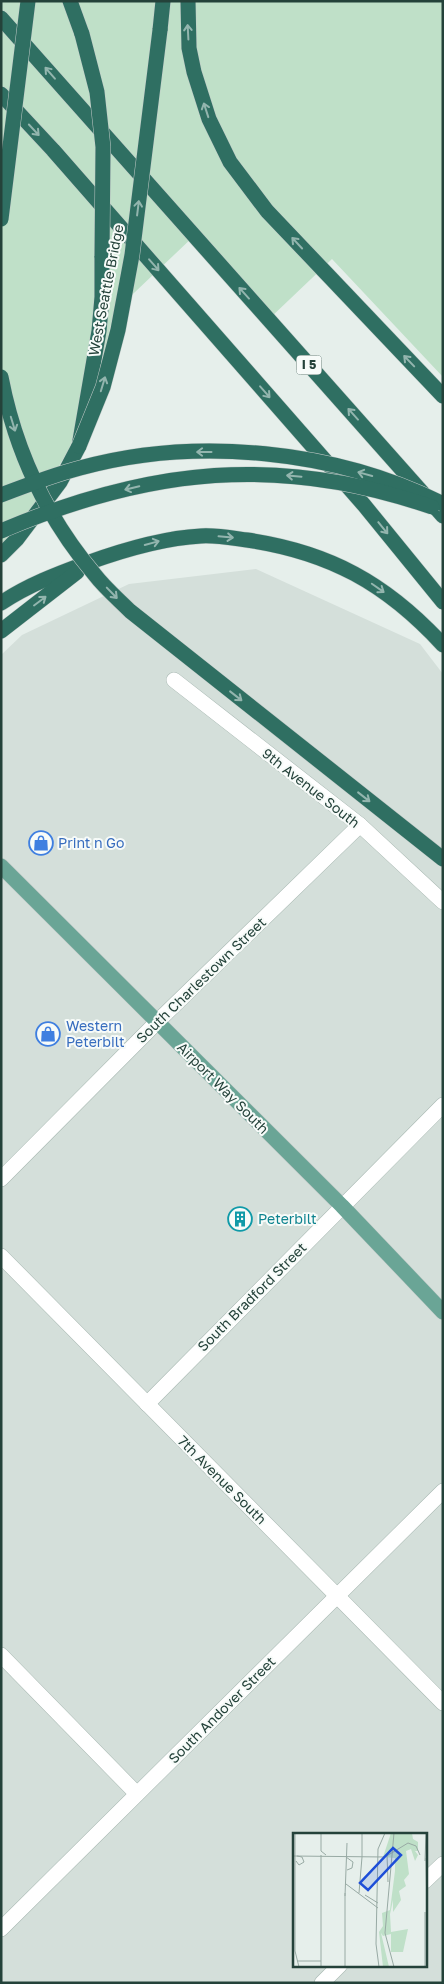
<svg xmlns="http://www.w3.org/2000/svg" width="444" height="1984" viewBox="0 0 444 1984" font-family="'Golos Text',sans-serif">
	<style>
		.built { fill: #d4dfda; fill-rule: evenodd }
		.green { fill: #bfe0c8 }
		.lines { fill: none; stroke-linecap: round; stroke-linejoin: round }
		.minor-casing { stroke: #a8b8b2; stroke-width: 16 }
		.major-casing { stroke: #c2cac8; stroke-width: 16 }
		.highway-casing { stroke: #c2cac8; stroke-width: 16 }
		.minor { stroke: #fff; stroke-width: 15 }
		.major { stroke: #6aa596; stroke-width: 15 }
		.highway { stroke: #2f6f62; stroke-width: 15 }
		.highway-bridge-casing { stroke: #c2cac8; stroke-width: 16; stroke-linecap: butt }
		.highway-bridge { stroke: #2f6f62; stroke-width: 15 }
		.oneway { stroke: #93b5ae }
		.labels { text-anchor: middle; stroke-width: 4; stroke-linejoin: round; paint-order: stroke }
		.shield { fill: #f7fbf9; stroke: #637a73; stroke-width: 1 }
		.shield-label { font-size: 12px; font-weight: bold; fill: #24423a }
		.street-label { font-size: 14px; fill: #24423a; stroke: #f7fbf9 }
		.shop-label { font-size: 14px; fill: #366cbe; stroke: #f7fbf9; text-anchor: start }
		.culture-label { font-size: 14px; fill: #0d838f; stroke: #f7fbf9; text-anchor: start }
		.inset-road { fill: none; stroke: #98aaa4; stroke-width: 1 }
		.view { fill: #1d4ed8; fill-opacity: 0.15; stroke: #1d4ed8; stroke-width: 2.5 }
		.inset-edge { fill: none; stroke: #24423a; stroke-width: 2.5 }
	</style>
	<rect width="100%" height="100%" fill="#e6efeb"/>
	<!-- built -->
	<path class="built" d="M256,569L420,644L443,674V1983H1V655L22,635L129,584ZM294,1834H425V1965H294Z"/>
	<!-- green -->
	<polygon class="green" points="1,1 443,1 443,377 332,259 269,319 195,235 114,312 98,379 68,451 24,524 1,549"/>
	<g class="lines">
		<!-- minor casing -->
		<g class="minor-casing">
			<g id="minor">
				<polyline points="174,680 360,825 443,902"/>
				<polyline points="1,1179 157,1022 360,825"/>
				<polyline points="1,1256 443,1703"/>
				<polyline points="147,1404 443,1105"/>
				<polyline points="1,1655 137,1794"/>
				<polyline points="425,1881 443,1864"/>
				<polyline points="1,1929 443,1491"/>
				<polyline points="322,1983 340,1965"/>
			</g>
		</g>
		<!-- major casing -->
		<g class="major-casing">
			<polyline id="major" points="1,866 342,1206 443,1312"/>
		</g>
		<!-- highway casing -->
		<g class="highway-casing">
			<g id="highway">
				<polyline points="70,1 82,34"/>
				<polyline points="188,1 189,48 194,72 209,119 230,162 267,211 443,396"/>
				<polyline points="1,18 443,516"/>
				<polyline points="160,30 163,1"/>
				<polyline points="1,94 53,150 364,505 443,602"/>
				<polyline points="1,555 17,539 60,482 79,446 99,331 102,297 102,256"/>
				<path d="M1,603C28,585 57,574 87,563C123,550 162,538 201,536C216,535 232,538 247,540C329,552 386,583 443,645"/>
				<polyline points="1,631 77,572"/>
			</g>
		</g>
		<!-- minor -->
		<use href="#minor" class="minor"/>
		<!-- major -->
		<use href="#major" class="major"/>
		<!-- highway -->
		<use href="#highway" class="highway"/>
		<!-- highway-bridge casing -->
		<g class="highway-bridge-casing">
			<g id="highway-bridge">
				<polyline points="82,34 97,92 103,147 102,256"/>
				<polyline points="1,219 28,1"/>
				<path d="M1,377C15,450 47,518 95,575C105,588 118,599 130,611L443,859"/>
				<polyline points="79,446 103,387 118,330 132,255 160,30"/>
				<path d="M1,495C27,485 53,475 80,468C196,436 336,450 443,504"/>
				<path d="M1,531C149,468 279,454 432,507"/>
			</g>
		</g>
		<!-- highway-bridge -->
		<use href="#highway-bridge" class="highway-bridge"/>
	</g>
	<!-- one-way arrows -->
	<defs><path id="oneway-shaft" d="M-6 0H5M1.5-3L5.5 0L1.5 3" fill="none" stroke-width="1.6" stroke-linecap="round" stroke-linejoin="round" transform="scale(1.25)"/></defs>
	<g class="oneway">
		<use href="#oneway-shaft" transform="translate(188 32) rotate(-93)"/>
		<use href="#oneway-shaft" transform="translate(50 73) rotate(-131)"/>
		<use href="#oneway-shaft" transform="translate(206 110) rotate(-108)"/>
		<use href="#oneway-shaft" transform="translate(34 130) rotate(47)"/>
		<use href="#oneway-shaft" transform="translate(138 208) rotate(-83)"/>
		<use href="#oneway-shaft" transform="translate(297 243) rotate(-133)"/>
		<use href="#oneway-shaft" transform="translate(154 265) rotate(49)"/>
		<use href="#oneway-shaft" transform="translate(244 293) rotate(-132)"/>
		<use href="#oneway-shaft" transform="translate(409 361) rotate(-134)"/>
		<use href="#oneway-shaft" transform="translate(103 384) rotate(-73)"/>
		<use href="#oneway-shaft" transform="translate(265 392) rotate(49)"/>
		<use href="#oneway-shaft" transform="translate(353 414) rotate(-132)"/>
		<use href="#oneway-shaft" transform="translate(13 424) rotate(73)"/>
		<use href="#oneway-shaft" transform="translate(204 452) rotate(-180)"/>
		<use href="#oneway-shaft" transform="translate(365 474) rotate(-165)"/>
		<use href="#oneway-shaft" transform="translate(294 476) rotate(-175)"/>
		<use href="#oneway-shaft" transform="translate(132 488) rotate(167)"/>
		<use href="#oneway-shaft" transform="translate(383 528) rotate(51)"/>
		<use href="#oneway-shaft" transform="translate(226 537) rotate(5)"/>
		<use href="#oneway-shaft" transform="translate(152 543) rotate(-15)"/>
		<use href="#oneway-shaft" transform="translate(378 588) rotate(35)"/>
		<use href="#oneway-shaft" transform="translate(112 593) rotate(46)"/>
		<use href="#oneway-shaft" transform="translate(40 601) rotate(-37)"/>
		<use href="#oneway-shaft" transform="translate(236 696) rotate(38)"/>
		<use href="#oneway-shaft" transform="translate(364 797) rotate(38)"/>
	</g>
	<!-- icons -->
	<defs>
		<g id="shop-ring" transform="scale(1.25)"><circle r="9.5" fill="#f7fbf9" stroke="#3f7fe0" stroke-width="1.5"/><path d="M-5-2.5h2.3a2.7 3.5 0 0 1 5.4 0H5L5.5 6h-11ZM-1.5-2.5h3a1.5 2.3 0 0 0-3 0Z" fill="#3f7fe0"/></g>
		<g id="building-ring" transform="scale(1.25)"><circle r="9.5" fill="#f7fbf9" stroke="#0f9aa8" stroke-width="1.5"/><path d="M-4-6H4V6H1V3H-1V6H-4ZM-2.5-4.3h1.7v1.8h-1.7ZM.8-4.3h1.7v1.8H.8ZM-2.5-1h1.7V.8h-1.7ZM.8-1h1.7V.8H.8Z" fill="#0f9aa8"/></g>
	</defs>
	<g fill-rule="evenodd">
		<use href="#shop-ring" x="41" y="843"/>
		<use href="#shop-ring" x="48" y="1034"/>
		<use href="#building-ring" x="240" y="1219"/>
	</g>
	<g class="labels">
		<!-- shield labels -->
		<rect class="shield" x="296.5" y="355.5" width="25" height="19" rx="4"/>
		<g class="shield-label">
			<text x="309" y="369">I 5</text>
		</g>
		<!-- street labels -->
		<g class="street-label">
			<text transform="translate(106 290) rotate(-79)" y="5">West Seattle Bridge</text>
			<text transform="translate(311 788) rotate(38)" y="5">9th Avenue South</text>
			<text transform="translate(201 980) rotate(-44)" y="5">South Charlestown Street</text>
			<text transform="translate(223 1088) rotate(45)" y="5">Airport Way South</text>
			<text transform="translate(252 1297) rotate(-45)" y="5">South Bradford Street</text>
			<text transform="translate(222 1480) rotate(45)" y="5">7th Avenue South</text>
			<text transform="translate(222 1710) rotate(-45)" y="5">South Andover Street</text>
		</g>
		<!-- shop labels -->
		<g class="shop-label">
			<text x="58" y="848">Print n Go</text>
			<text x="66" y="1031">Western<tspan x="66" dy="16">Peterbilt</tspan></text>
		</g>
		<!-- culture labels -->
		<g class="culture-label">
			<text x="258" y="1224">Peterbilt</text>
		</g>
	</g>
	<!-- overview -->
	<g transform="translate(293 1833)">
		<rect width="134" height="134" fill="#e6efeb"/>
		<path d="M98,0H119L120,6L125,9V18H122L125,22L122,28L118,16L113,18L116,41L111,47L113,53L106,58L108,67L100,79V67L97,81L98,99L115,96L110,119H98V101L90,103L88,100L96,134H90L86,99L90,93L89,80L97,77L102,38V25L90,24Z" fill="#bfe0c8"/>
		<path class="inset-road" d="M2,0V118L6,134M69,0V24M28,1V18L33,22M94,22L95,49M0,23L92,24L115,10L123,13L127,22M53,24L60,29L59,35L54,37M133,25L134,82M3,28L6,32L11,29L9,24L4,23M132,28L133,0M53,51L85,75M66,60L69,24M72,62L85,70M52,63L54,10M132,79V134M4,128H28M28,134V22M52,134V60M86,134L83,111L85,16L92,0M101,134L92,100L101,0"/>
		<path class="view" d="M100,15L108,22L75,57L67,50Z"/>
		<rect width="134" height="134" class="inset-edge"/>
	</g>
	<!-- border -->
	<rect width="444" height="1984" fill="none" stroke="#24423a" stroke-width="5"/>
</svg>
